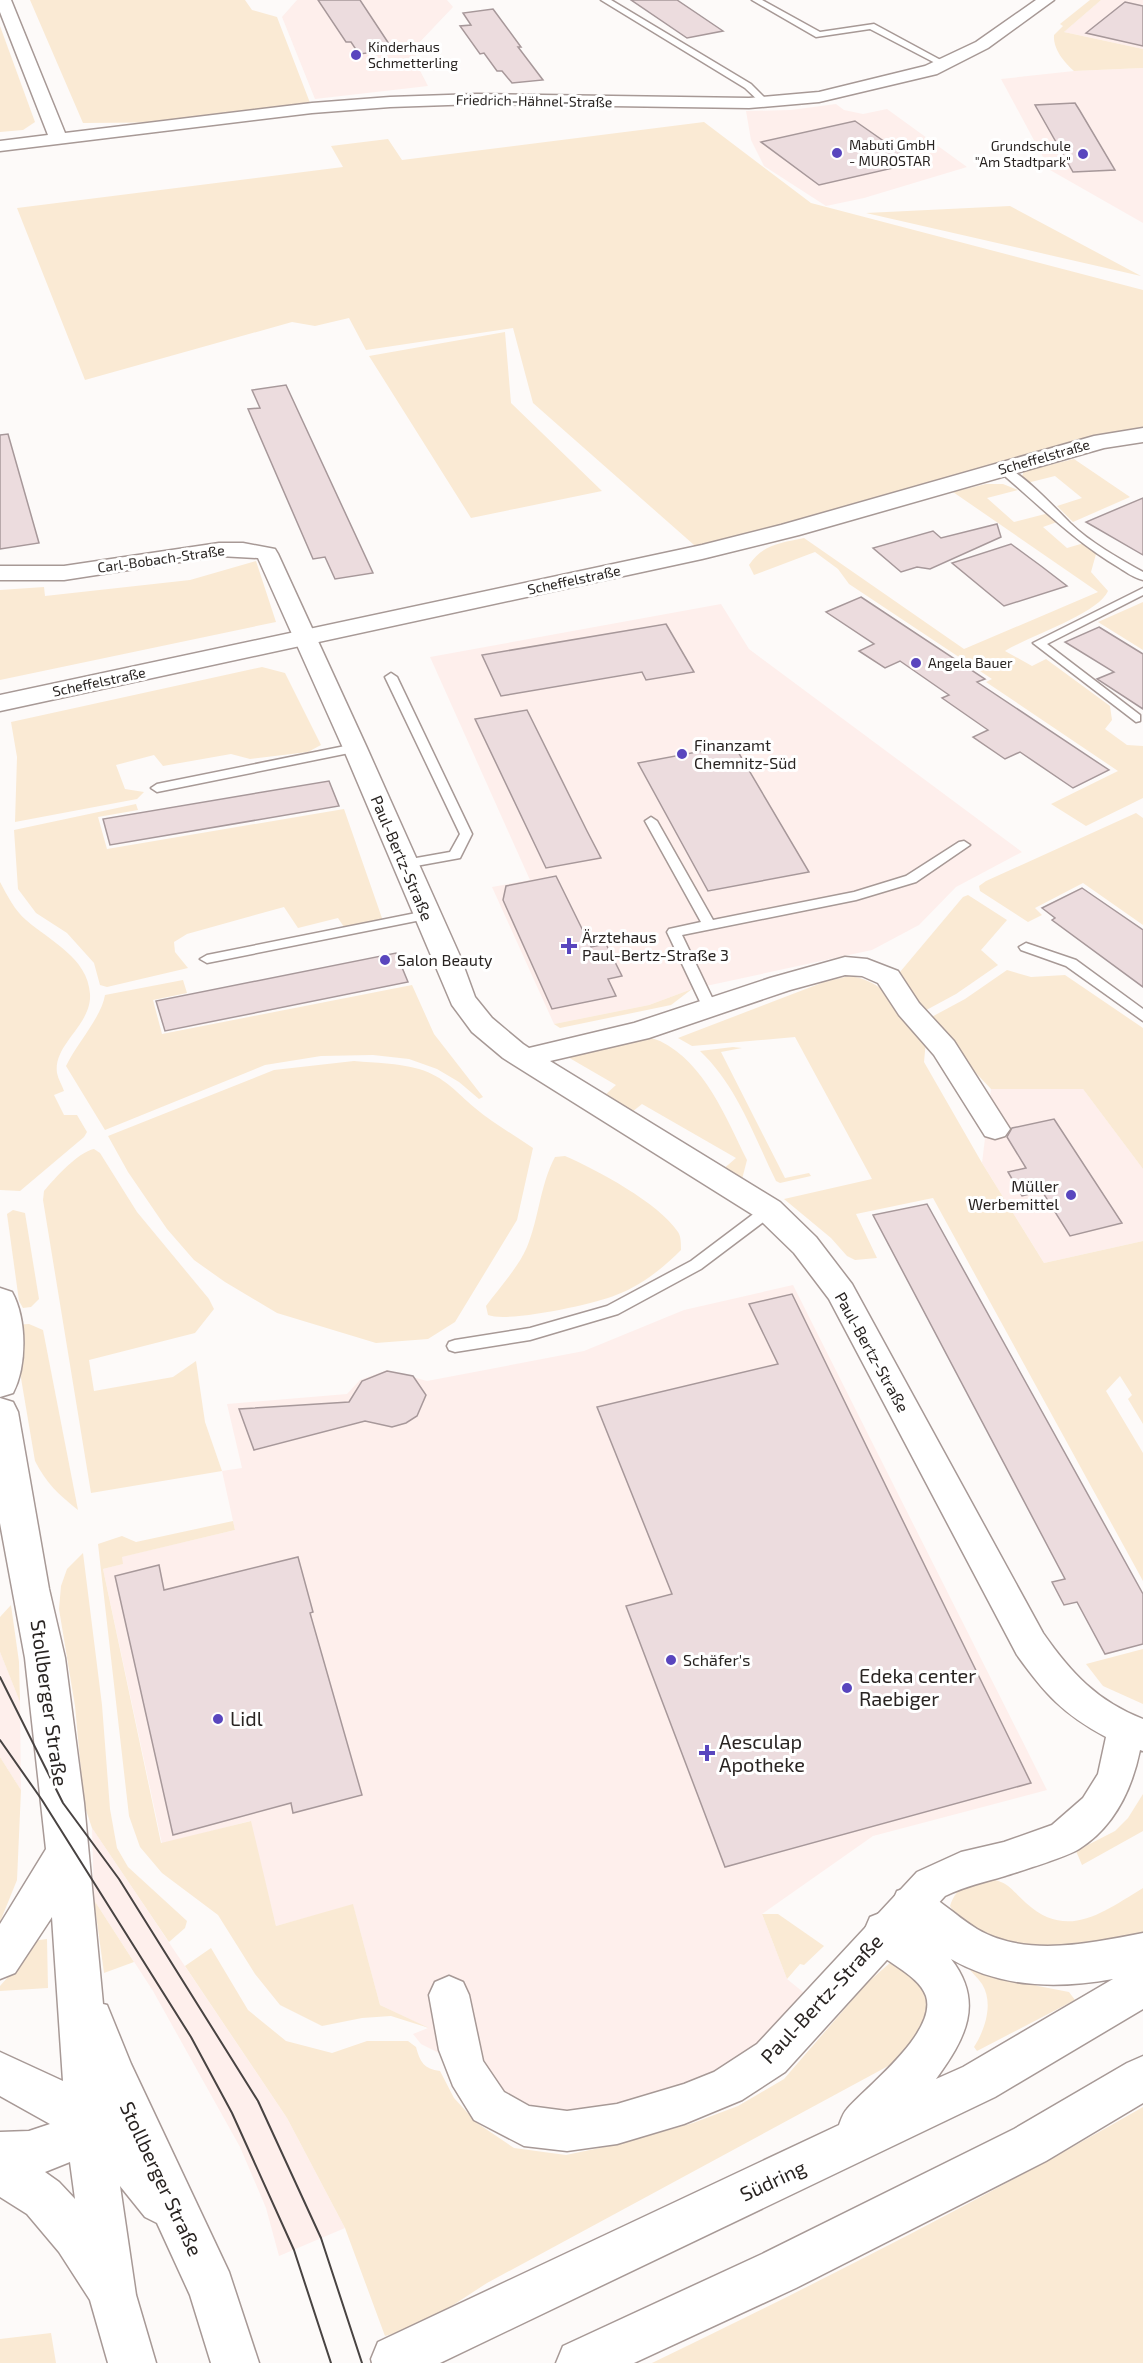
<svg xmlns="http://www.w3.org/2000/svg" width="1143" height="2363" viewBox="0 0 1143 2363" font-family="'Exo 2',sans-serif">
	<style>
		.built { fill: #feefec }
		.green { fill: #faead4 }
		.building { fill: #ecdcde; stroke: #a7989a; stroke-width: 1.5 }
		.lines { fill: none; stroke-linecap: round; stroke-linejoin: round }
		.lane-casing { stroke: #a79996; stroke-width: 3 }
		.street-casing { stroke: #a79996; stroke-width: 3 }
		.secondary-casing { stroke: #a79996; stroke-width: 3 }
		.primary-casing { stroke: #a79996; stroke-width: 3 }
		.lane { fill: #fff; fill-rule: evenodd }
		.street { fill: #fff; fill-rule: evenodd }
		.secondary { fill: #fff; fill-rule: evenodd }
		.primary { fill: #fff; fill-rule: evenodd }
		.tram { stroke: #484342; stroke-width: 2 }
		.poi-dot { fill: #5946be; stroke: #fff; stroke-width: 2 }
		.labels { text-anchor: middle; stroke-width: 6; stroke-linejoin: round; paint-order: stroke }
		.far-poi-label { font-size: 14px; fill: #292422; stroke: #fff; text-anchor: start }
		.far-street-label { font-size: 14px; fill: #292422; stroke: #fff }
		.poi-label { font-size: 16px; fill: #292422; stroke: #fff; text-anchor: start }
		.street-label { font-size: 16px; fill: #292422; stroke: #fff }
		.near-poi-label { font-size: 20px; fill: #292422; stroke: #fff; text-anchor: start }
		.near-street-label { font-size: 20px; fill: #292422; stroke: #fff }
	</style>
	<rect width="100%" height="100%" fill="#fdfaf9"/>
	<!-- built -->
	<g class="built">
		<polygon points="297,0 447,0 453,7 415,47 416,63 428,86 315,99 282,17"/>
		<polygon points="1101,0 1143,0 1143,49 1064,32"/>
		<polygon points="1143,68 1143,223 1050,170 1001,79 1074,71"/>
		<polygon points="836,104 844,110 863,114 887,109 967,167 864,198 826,206 764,166 751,140 746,111 791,110"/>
		<polygon points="721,604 749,649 1022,852 956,887 919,925 872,950 692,989 649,1005 554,1024 492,887 530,880 430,657"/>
		<polygon points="991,1089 1083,1089 1143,1169 1143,1241 1044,1263 982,1163"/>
		<polygon points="793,1285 1047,1790 873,1836 762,1914 787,1979 819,2005 771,2058 567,2131 443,2055 421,2044 413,2034 428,2028 380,2005 353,1905 276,1926 250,1821 162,1844 103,1569 122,1564 121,1557 235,1530 222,1471 242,1468 227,1404 347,1394 360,1380 387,1370 427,1381 584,1351 684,1310"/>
		<polygon points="0,1652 20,1702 21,1790 0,1757"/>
		<polygon points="92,1828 287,2118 345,2228 279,2256 266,2208 240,2147 153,1991 94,1900"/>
	</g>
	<!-- green -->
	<g class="green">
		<polygon points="30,0 245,0 252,10 277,17 312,108 200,122 83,123"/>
		<path d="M1090,0H1101L1064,32L1143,49V68L1074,71C1064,62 1053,49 1054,35L1063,26L1060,24Z"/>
		<polygon points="0,26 35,122 23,130 0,132"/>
		<polygon points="704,122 811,203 1143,290 1143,431 702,552 533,403 513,328 366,350 349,318 315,326 292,322 85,380 17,208 343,167 331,146 388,139 402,160"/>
		<polygon points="1010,206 1141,276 866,213"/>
		<polygon points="505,332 511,403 602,491 471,518 369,356"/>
		<polygon points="1074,459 1130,497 1073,522 1057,506 1082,498 1055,476 1027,483 1022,476 1024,471"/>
		<path d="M986,484H1003L1018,490L987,498L1014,522L1049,513L1057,522L1043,527L1067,548L1084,543L1096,554L1091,572L1108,591C1098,614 1029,636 1005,651L1032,666L1046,659L1110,706L1112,720L1105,729L1127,745L1143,746V798L1086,826L1051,804L1118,771L986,682L992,679L849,584L838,569L815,552L754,575L749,565C763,544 781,543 804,538L964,649L1098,592L953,492Z"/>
		<polygon points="256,561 276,622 0,680 0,590 44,587 45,596 190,580"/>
		<polygon points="1143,602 1143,650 1098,622"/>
		<polygon points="262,667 285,673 321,745 308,752 250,759 231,754 163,766 154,755 116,765 125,789 144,792 137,799 15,822 17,757 11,722"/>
		<polygon points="136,804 138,810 98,817 107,849 344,809 383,921 344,927 338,918 298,928 284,907 187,934 174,942 175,952 188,968 107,987 100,985 94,963 67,933 36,913 18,889 14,830"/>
		<polygon points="1136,813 1143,818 1143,925 1083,883 1035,908 1042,915 1028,922 980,891 979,886 986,881"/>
		<path d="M0,882C7,895 15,911 26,920C50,941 88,958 90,994C92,1025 53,1044 57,1073C58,1079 62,1085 64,1091L54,1095L64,1115H77L87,1132L84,1137L20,1191L0,1190Z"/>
		<polygon points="968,895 1007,920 981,950 998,965 956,994 919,1014 899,982 900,972 963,897"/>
		<polygon points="1007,970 1031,977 1065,975 1143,1028 1143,1169 1083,1089 991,1089 926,1020 965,999"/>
		<path d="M849,976C886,980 904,1012 926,1040L924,1062L982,1163L1044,1263L1143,1241V1424L1128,1399L1132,1395L1120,1376L1106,1391L1143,1453V1581L933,1198L856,1214L877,1258L855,1260L847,1256L831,1238L784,1199L872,1179L795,1037L692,1046L678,1038L824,982Z"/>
		<path d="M183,980L187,993L153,1000L162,1034L412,985L434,1034L483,1097L479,1099L459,1082L437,1069L409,1059L373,1055L321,1056L265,1065L105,1130L66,1066C77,1043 101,1018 105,995Z"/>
		<polygon points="692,989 671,1005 560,1028 554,1024 649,1005"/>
		<path d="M637,1035C644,1037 653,1038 660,1041C705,1063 726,1118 747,1160L741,1183L721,1171L736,1158L642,1104L632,1112L604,1096L616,1085L566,1056Z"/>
		<path d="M733,1047L742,1048L721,1052L785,1178L809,1173L811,1176L780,1183L776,1181C754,1136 737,1086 700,1051Z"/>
		<path d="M354,1061C376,1063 397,1063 419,1069C445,1077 456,1092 475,1108C493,1123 514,1135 533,1148L517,1220L455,1322L428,1339L376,1343L277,1313L225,1282L194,1260L167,1229L128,1172L108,1136L274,1070Z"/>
		<path d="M94,1149L100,1153L137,1212L209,1299L214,1309L195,1333L89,1360L94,1391L173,1377L196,1361L205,1422L222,1471L91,1493L43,1200L44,1191C55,1178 78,1152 94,1149Z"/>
		<path d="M565,1156C597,1170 659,1203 678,1232C681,1236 681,1244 681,1250C663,1268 641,1286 616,1295C595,1304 508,1323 488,1315L486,1306C499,1288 518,1268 527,1247C539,1218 540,1185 555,1157Z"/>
		<polygon points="13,1210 25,1213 39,1299 31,1307 23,1308 19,1301 7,1214"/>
		<path d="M29,1324L43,1330L78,1510C59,1495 46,1483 35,1461L12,1325Z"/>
		<polygon points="233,1521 235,1530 122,1557 123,1564 103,1569 161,1843 251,1821 276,1926 353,1904 380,2005 429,2028 391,2016 362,2018 322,2026 280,2005 255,1974 218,1915 162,1873 140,1847 129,1816 98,1544 122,1536 136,1542"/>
		<polygon points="83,1553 102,1705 110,1809 117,1848 128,1867 187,1921 185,1928 169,1942 92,1828 84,1804 75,1706 59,1609 61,1586 67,1569"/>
		<polygon points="11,1605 19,1662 20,1702 0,1652 0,1617"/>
		<polygon points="1143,1649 1143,1704 1103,1686 1086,1664"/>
		<polygon points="0,1757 21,1790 17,1880 0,1922"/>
		<polygon points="1143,1794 1143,1831 1082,1865 1076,1851 1115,1831 1128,1818"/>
		<path d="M979,1878C1007,1880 1007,1885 1026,1903C1068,1941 1103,1912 1143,1888V1933L1091,1957L1005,1945L958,1919L950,1906C955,1890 965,1885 979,1878Z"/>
		<polygon points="94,1900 134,1962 104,1973"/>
		<polygon points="762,1914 778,1914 824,1946 804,1965 800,1964 787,1979"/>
		<polygon points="47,1939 48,1988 0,1991 0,1986 16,1968 32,1941"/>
		<path d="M211,1948L248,2010L286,2041L332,2053L367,2041H408L416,2047C420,2062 424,2069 440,2071L454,2098L477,2123L514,2148L566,2155L623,2143L693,2123L738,2106L784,2079L867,1983L891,1962L956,2002L903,2058L487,2283L421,2326L385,2336L345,2228L287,2118L185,1966Z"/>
		<path d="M967,1966L1009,1974L1038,1986L1069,1992L1075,2000L977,2051L974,2047C985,2030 994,2003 982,1984C978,1978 971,1972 967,1966Z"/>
		<path d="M1143,2107V2363H652C818,2283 983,2199 1143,2107Z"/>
		<polygon points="51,2333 56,2363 0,2363 0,2339"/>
	</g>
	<!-- building -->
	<g class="building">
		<polygon points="318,0 360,0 393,50 359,54 351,42 346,42"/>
		<polygon points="631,0 677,0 723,31 687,38"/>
		<polygon points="1125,2 1143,6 1143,46 1086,33"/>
		<polygon points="493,9 521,47 518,47 543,80 512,83 502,71 497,71 484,53 480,54 460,26 471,25 463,13"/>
		<polygon points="1075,103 1080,111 1115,170 1073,172 1035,105"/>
		<polygon points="855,121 915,163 819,185 761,142"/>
		<polygon points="286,385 373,573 335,579 325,557 313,559 248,409 260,408 252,390"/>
		<polygon points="8,434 39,543 0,549 0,435"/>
		<polygon points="1143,498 1143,555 1086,522"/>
		<polygon points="997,524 1001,537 930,569 917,567 901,572 873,548 933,531 941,538"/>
		<polygon points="1011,544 1041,566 1067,586 1004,606 952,563"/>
		<polygon points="861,597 985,679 977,682 1109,770 1073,788 1020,752 1005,759 973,737 988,730 942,698 949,695 900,661 885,668 859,651 874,644 826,612"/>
		<polygon points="666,624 694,672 646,680 642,672 501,696 482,655"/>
		<polygon points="1099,627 1143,654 1143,709 1097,679 1114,672 1065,642"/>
		<polygon points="527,710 587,831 601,858 546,868 475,719"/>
		<polygon points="734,745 809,872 708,891 638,763"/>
		<polygon points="329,781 339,806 110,845 103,819"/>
		<polygon points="556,876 591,947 606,944 622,976 608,979 616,996 552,1009 503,900 506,886"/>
		<polygon points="1082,888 1143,930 1143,987 1052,920 1055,918 1042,908"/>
		<polygon points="396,953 408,982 165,1031 156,1001"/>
		<polygon points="1054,1119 1122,1223 1070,1236 1042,1191 1022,1196 1008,1172 1026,1168 1007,1137 1012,1128"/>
		<polygon points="927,1204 1143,1594 1143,1644 1105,1654 1077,1602 1064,1605 1052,1582 1065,1579 873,1215"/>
		<polygon points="792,1294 1031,1783 725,1867 626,1606 672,1594 597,1407 778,1364 749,1304"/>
		<polygon points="387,1371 413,1376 426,1395 417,1416 406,1423 392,1427 365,1421 254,1450 239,1409 349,1402 362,1381"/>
		<polygon points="298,1557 313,1612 310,1613 362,1795 293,1813 291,1803 173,1835 115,1576 159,1565 164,1590"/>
	</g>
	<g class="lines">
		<!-- lane casing -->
		<g class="lane-casing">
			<g id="lane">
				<polygon points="601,0 611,0 751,84 770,103 763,105 745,88"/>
				<polygon points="752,0 762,0 820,32 874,24 948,64 941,66 870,29 816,37"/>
				<path d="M1003,466C1022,472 1055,508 1070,523C1091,543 1118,558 1143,572V580C1134,578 1126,572 1118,567C1074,541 1038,504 999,471L998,469Z"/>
				<polygon points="1143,588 1143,595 1047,644 1140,715 1140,721 1136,722 1033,643"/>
				<polygon points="391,673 397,677 472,834 460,858 405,868 398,864 405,860 450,852 460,834 385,677"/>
				<polygon points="355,744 359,745 361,748 359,751 157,792 151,788 157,784"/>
				<polygon points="651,817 657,821 713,920 854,892 906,876 959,842 964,841 970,845 916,882 856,900 682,935 717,1008 710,1013 703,1008 667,932 669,929 701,922 645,821"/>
				<polygon points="426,911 433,915 431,918 207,963 200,959 207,955"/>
				<polygon points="1026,943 1076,960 1143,1009 1143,1021 1066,966 1021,950 1019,947"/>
				<polygon points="769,1205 774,1206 777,1210 774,1214 701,1269 618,1314 530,1340 455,1352 449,1350 447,1346 449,1342 455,1340 530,1328 607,1306 691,1261 764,1206"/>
			</g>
		</g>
		<!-- street casing -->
		<g class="street-casing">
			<g id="street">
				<polygon points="0,0 11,0 65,133 312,103 390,97 477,94 749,98 819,92 925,66 976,42 1036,0 1054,0 988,48 937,74 819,102 749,108 477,104 390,107 312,113 0,151 0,141 48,135 0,12"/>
				<path d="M219,543H243L275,549L278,554L367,748L460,956L475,997L492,1018L523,1044L529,1048L634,1023L770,978L845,957L867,959L898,971L919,1003L954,1041L1010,1129L1005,1136L995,1139L985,1136L934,1055L899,1015L878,983L862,976L845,975L790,990L649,1038L550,1061L780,1202L816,1237L852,1284L1043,1633C1071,1673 1097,1701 1143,1719V1751L1140,1750C1132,1789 1114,1827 1079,1849C1064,1858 1023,1870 1005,1876C982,1883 968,1885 945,1896L785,2072L742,2100L684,2124L617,2144L567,2151L524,2146L474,2120L453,2086L439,2050L429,1995L435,1982L449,1976L463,1982L469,1995L483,2061L504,2092L529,2106L567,2111L617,2104L684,2084L714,2072L757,2044L917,1872L961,1852L1004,1842L1052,1825L1083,1798L1098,1774L1106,1737C1063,1714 1045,1694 1017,1655L829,1299L794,1253L758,1218L503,1058L472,1032L452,1005L343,748L258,558L219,556L64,580H0V566H64Z"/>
			</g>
		</g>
		<!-- secondary casing -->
		<g class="secondary-casing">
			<g id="secondary">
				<polygon points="1143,428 1143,442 1104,448 799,535 702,559 0,711 0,695 702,545 781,525 1094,436"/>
				<path d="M0,1288L12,1292C27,1319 27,1366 13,1393L0,1397Z"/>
				<path d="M0,1398L13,1402L18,1412L49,1589L65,1658L84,1803L103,2004L107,2005L131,2064L229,2272L259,2363H211L190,2295L157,2223L145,2217L120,2186L136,2295L156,2363H108L90,2300L59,2252L27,2214L0,2197V2132L29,2131L50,2124L0,2096V2052L63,2081L52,1917L15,1973L0,1979V1924L46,1849L25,1658L0,1523ZM70,2162L75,2199L59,2182L45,2172Z"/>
			</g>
		</g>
		<!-- primary casing -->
		<g class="primary-casing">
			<g id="primary">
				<path d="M912,1886C936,1895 954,1915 977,1929C1026,1958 1091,1943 1143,1933V2009L995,2097L440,2363H372L371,2359L378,2342L839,2125C841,2120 843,2113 847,2109C867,2086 938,2032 926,1996C918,1973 881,1961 869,1944C867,1940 865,1935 864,1931L870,1917L885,1911L895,1915L891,1905L897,1891ZM951,1959C1001,1988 1057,1989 1113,1979L963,2067L936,2079C965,2039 985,2003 951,1959Z"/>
				<polygon points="1143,2056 1143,2103 1046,2161 796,2288 634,2363 556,2363 563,2346 762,2254 1014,2129 1127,2063"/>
			</g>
		</g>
		<!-- lane -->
		<use href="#lane" class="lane"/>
		<!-- street -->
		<use href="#street" class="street"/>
		<!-- secondary -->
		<use href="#secondary" class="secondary"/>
		<!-- primary -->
		<use href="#primary" class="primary"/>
		<!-- tram -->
		<g class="tram">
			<polyline points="0,1677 63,1803 119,1879 258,2101 321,2238 362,2363"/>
			<polyline points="0,1740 42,1800 191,2037 232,2113 294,2250 331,2363"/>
		</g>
	</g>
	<!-- markers -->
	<g class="poi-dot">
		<circle cx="356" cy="55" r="6"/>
		<circle cx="837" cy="153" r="6"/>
		<circle cx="1083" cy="154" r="6"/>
		<circle cx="916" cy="663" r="6"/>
		<circle cx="682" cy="754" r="6"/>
		<path d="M566 937h6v6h6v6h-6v6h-6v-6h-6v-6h6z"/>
		<circle cx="385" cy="960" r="6"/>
		<circle cx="1071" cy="1195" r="6"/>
		<circle cx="671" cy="1660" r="6"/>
		<circle cx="847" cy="1688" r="6"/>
		<circle cx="218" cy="1719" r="6"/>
		<path d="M704 1744h6v6h6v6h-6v6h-6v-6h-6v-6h6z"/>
	</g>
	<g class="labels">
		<!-- far-poi labels -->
		<g class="far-poi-label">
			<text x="368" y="52">Kinderhaus<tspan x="368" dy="16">Schmetterling</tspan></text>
			<text x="849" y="150">Mabuti GmbH<tspan x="849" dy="16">- MUROSTAR</tspan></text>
			<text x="1071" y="151" text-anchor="end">Grundschule<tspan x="1071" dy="16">"Am Stadtpark"</tspan></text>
			<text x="928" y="668">Angela Bauer</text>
		</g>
		<!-- far-street labels -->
		<g class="far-street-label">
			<text transform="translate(534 101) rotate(1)" y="5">Friedrich-Hähnel-Straße</text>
			<text transform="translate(1044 457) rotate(-16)" y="5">Scheffelstraße</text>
			<text transform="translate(161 559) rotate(-8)" y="5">Carl-Bobach-Straße</text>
			<text transform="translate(574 580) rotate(-12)" y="5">Scheffelstraße</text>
			<text transform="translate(99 682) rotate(-12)" y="5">Scheffelstraße</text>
		</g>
		<!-- poi labels -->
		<g class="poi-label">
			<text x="694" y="751">Finanzamt<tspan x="694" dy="18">Chemnitz-Süd</tspan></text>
			<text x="582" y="943">Ärztehaus<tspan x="582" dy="18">Paul-Bertz-Straße 3</tspan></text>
			<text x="397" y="966">Salon Beauty</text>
			<text x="1059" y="1192" text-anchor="end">Müller<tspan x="1059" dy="18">Werbemittel</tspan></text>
			<text x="683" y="1666">Schäfer's</text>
		</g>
		<!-- street labels -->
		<g class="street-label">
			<text transform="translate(402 858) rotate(67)" y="6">Paul-Bertz-Straße</text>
			<text transform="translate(872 1352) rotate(61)" y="6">Paul-Bertz-Straße</text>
		</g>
		<!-- near-poi labels -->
		<g class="near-poi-label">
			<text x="859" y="1683">Edeka center<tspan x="859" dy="23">Raebiger</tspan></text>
			<text x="230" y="1726">Lidl</text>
			<text x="719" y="1749">Aesculap<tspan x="719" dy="23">Apotheke</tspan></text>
		</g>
		<!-- near-street labels -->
		<g class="near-street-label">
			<text transform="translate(49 1703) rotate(82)" y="7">Stollberger Straße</text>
			<text transform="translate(822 1999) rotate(-47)" y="7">Paul-Bertz-Straße</text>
			<text transform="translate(161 2179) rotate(65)" y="7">Stollberger Straße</text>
			<text transform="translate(773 2181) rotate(-25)" y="7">Südring</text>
		</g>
	</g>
</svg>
